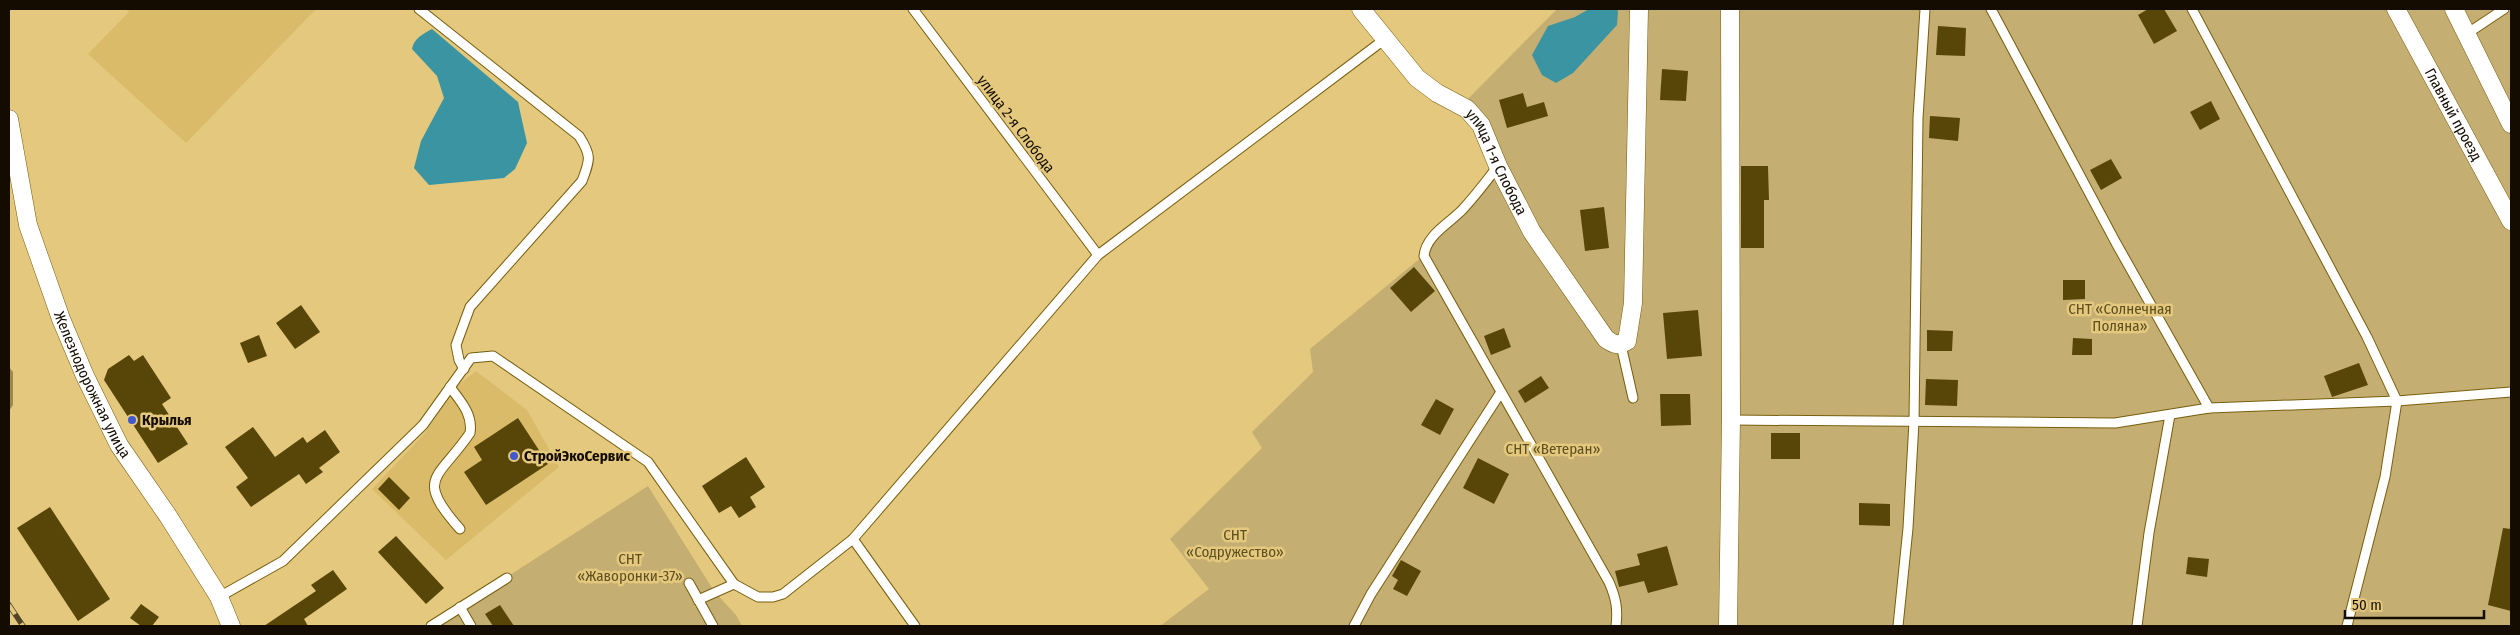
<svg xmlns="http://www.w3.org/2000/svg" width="2520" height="635" viewBox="0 0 2520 635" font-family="'Fira Sans Condensed',sans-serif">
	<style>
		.built { fill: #d9bb69 }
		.green { fill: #c5ae71 }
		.forest { fill: #9f884a }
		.water { fill: #3b94a2 }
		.building { fill: #584608 }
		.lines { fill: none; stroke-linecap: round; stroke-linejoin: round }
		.lane-casing { stroke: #785f0d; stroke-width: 11 }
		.street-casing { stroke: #785f0d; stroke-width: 19 }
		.lane { stroke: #fff; stroke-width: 9 }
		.street { stroke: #fff; stroke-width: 18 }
		.rail-casing { stroke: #524526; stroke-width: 5.5 }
		.rail { stroke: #e3c87e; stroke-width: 4; stroke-dasharray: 11; stroke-linecap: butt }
		.poi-dot { fill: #4159cc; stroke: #e3c87e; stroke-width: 2 }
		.labels { text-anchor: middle; stroke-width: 5; stroke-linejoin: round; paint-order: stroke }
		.street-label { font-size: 15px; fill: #140c00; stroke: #e3c87e }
		.park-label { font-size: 15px; fill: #5f4f1f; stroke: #e3c87e }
		.poi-label { font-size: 15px; font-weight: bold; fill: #140c00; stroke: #e3c87e; text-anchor: start }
	</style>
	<rect width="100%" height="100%" fill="#e3c87e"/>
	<!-- built -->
	<g class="built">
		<polygon points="127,9 316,9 186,143 88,54 129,12"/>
		<polygon points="476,371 527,410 559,467 446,560 372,489 425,433 456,387"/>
	</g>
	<!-- green -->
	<g class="green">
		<polygon points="1557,9 2511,9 2511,626 1160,626 1209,589 1170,539 1262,448 1252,432 1313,372 1310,349 1423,256 1425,247 1498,166 1461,106"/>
		<polygon points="648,486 714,591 736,615 742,626 431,626"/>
	</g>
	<!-- forest -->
	<polygon class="forest" points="9,367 13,372 13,405 9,411"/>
	<!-- water -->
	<g class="water">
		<polygon points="1589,9 1616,9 1618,11 1617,25 1573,73 1556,83 1542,75 1532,55 1548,26 1575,17"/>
		<path d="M432,29L518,102L527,143L515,169L504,178L429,185L414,168L421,141L444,98L437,76L412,49C414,38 423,34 432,29Z"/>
	</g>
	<!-- building -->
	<g class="building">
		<polygon points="2148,9 2164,9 2177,31 2154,44 2138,15"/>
		<polygon points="1938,26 1966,28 1965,56 1936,55"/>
		<polygon points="1662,69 1688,71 1686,101 1660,100"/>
		<polygon points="1523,93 1527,107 1544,102 1548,116 1507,128 1499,100"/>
		<polygon points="2211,101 2220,119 2200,130 2190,112"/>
		<polygon points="1930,116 1960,118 1958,141 1929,138"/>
		<polygon points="2111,159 2122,178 2101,190 2090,170"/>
		<polygon points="1741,166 1768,166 1769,200 1764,200 1764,248 1741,248"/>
		<polygon points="1604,207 1609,248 1585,251 1580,210"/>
		<polygon points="1414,267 1435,291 1411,312 1390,288"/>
		<polygon points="2063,280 2085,280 2085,299 2063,300"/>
		<polygon points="301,305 320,332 295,349 276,323"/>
		<polygon points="1698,310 1702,356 1667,359 1663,313"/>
		<polygon points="1504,328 1511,347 1491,355 1484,336"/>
		<polygon points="1927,330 1953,331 1952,351 1927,351"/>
		<polygon points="259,335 267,356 248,363 240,343"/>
		<polygon points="2073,338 2092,339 2092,355 2072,355"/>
		<polygon points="129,355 134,361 143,355 171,398 162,404 188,444 158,463 104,380 108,369"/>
		<polygon points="2359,363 2368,385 2332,397 2324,376"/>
		<polygon points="1541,376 1549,388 1525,403 1518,391"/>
		<polygon points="1926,379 1958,380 1957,406 1925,405"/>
		<polygon points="1660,394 1690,394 1691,425 1661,426"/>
		<polygon points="1436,399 1454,409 1440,435 1421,425"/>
		<polygon points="518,418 548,464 486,505 464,472 482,460 474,447"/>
		<polygon points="253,427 275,457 303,437 307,443 325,430 340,452 319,468 323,472 306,484 299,474 251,507 236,487 248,478 225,447"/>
		<rect x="1771" y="433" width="29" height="26"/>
		<polygon points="746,457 765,487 750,497 756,507 739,518 731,506 719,513 702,486"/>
		<polygon points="1478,458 1509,474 1494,504 1463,488"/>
		<polygon points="389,477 410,498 399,510 378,489"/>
		<polygon points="1859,503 1890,504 1890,526 1859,525"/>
		<polygon points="50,507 110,599 78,621 17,528"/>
		<polygon points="2503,528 2511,529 2511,611 2488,605"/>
		<polygon points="396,536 444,588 426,604 378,552"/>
		<polygon points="1667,546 1678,585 1648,593 1644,581 1619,587 1615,571 1640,565 1637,554"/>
		<polygon points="2188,557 2209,559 2207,577 2186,574"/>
		<polygon points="1401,560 1421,571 1407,596 1393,589 1398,580 1392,576"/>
		<polygon points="333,570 347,589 304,619 308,626 264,626 316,591 311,585"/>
		<polygon points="141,604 159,617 152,626 141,626 130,618"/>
		<polygon points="500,605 514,626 493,626 485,614"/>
	</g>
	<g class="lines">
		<!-- lane casing -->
		<g class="lane-casing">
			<g id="lane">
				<path d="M419,9L579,136C592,156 590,160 582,181L470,307L456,345L459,360L464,369"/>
				<polyline points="913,9 1098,255"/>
				<polyline points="1991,9 2116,243 2209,408"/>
				<polyline points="2192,9 2367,337 2397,401 2385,477 2347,626"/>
				<polyline points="2468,33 2504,9"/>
				<path d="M1498,166C1487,180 1476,195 1463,209C1449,224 1426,235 1424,256L1609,582C1616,598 1618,609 1616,626"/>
				<polyline points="1621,345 1633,398"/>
				<path d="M450,387C461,402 473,414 470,433C438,480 414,477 460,529"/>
				<polyline points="1731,420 2115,423 2209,408 2397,401 2511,392"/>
				<polyline points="853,539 915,626"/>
				<polyline points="689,583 713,626"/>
				<polyline points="219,597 283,561 423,425 471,358 493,356 648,462 734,584 758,597 773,597 783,594 853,539 1098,255 1385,39"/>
				<polyline points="698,600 734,584"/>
				<polyline points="460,607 471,626"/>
				<polyline points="431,626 507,578"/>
				<polyline points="1354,626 1371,594 1501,392"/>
				<polyline points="1898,626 1908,528 1914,422 1918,118 1925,9"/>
				<polyline points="2137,626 2149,533 2170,415"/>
			</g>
		</g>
		<!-- street casing -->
		<g class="street-casing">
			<g id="street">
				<path id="s1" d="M1361,9L1417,78L1437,93L1467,109L1481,125L1498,166L1532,232L1606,339C1615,345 1618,346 1627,341L1633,303L1639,9"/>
				<path id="s2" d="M2396,9L2511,221"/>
				<polyline points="2454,9 2511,124"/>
				<path id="s3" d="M9,119L28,225L61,319L85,376L119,445L168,516L219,597L231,626"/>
				<polyline points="1728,626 1731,420 1730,9"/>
			</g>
		</g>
		<!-- lane -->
		<use href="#lane" class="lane"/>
		<!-- street -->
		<use href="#street" class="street"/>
		<!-- rail casing -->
		<g class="rail-casing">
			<polyline id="rail" points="9,605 23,626"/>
		</g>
		<!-- rail -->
		<use href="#rail" class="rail"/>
	</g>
	<!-- markers -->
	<g class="poi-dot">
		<circle cx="132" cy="420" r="5"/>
		<circle cx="514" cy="456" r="5"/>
	</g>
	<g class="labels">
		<!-- street labels -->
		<g class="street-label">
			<text dy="5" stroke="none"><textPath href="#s2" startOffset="120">Главный проезд</textPath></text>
			<text transform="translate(1016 124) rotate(53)" y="5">улица 2-я Слобода</text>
			<text dy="5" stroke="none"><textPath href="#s1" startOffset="209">улица 1-я Слобода</textPath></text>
			<text dy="5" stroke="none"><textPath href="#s3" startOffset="280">Железнодорожная улица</textPath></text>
		</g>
		<!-- park labels -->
		<g class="park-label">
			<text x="2120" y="314">СНТ «Солнечная<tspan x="2120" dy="17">Поляна»</tspan></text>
			<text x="1553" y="454">СНТ «Ветеран»</text>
			<text x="1235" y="540">СНТ<tspan x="1235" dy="17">«Содружество»</tspan></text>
			<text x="630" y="564">СНТ<tspan x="630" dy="17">«Жаворонки-37»</tspan></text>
		</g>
		<!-- poi labels -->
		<g class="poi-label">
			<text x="142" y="425">Крылья</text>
			<text x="524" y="461">СтройЭкоСервис</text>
		</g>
	</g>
	<!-- border -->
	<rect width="2520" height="635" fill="none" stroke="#140c00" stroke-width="20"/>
	<!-- scale -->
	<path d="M2345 610v8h139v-8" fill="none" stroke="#140c00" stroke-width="2.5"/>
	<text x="2352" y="610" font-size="15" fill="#140c00" stroke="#e3c87e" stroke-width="4" paint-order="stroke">50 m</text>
</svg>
